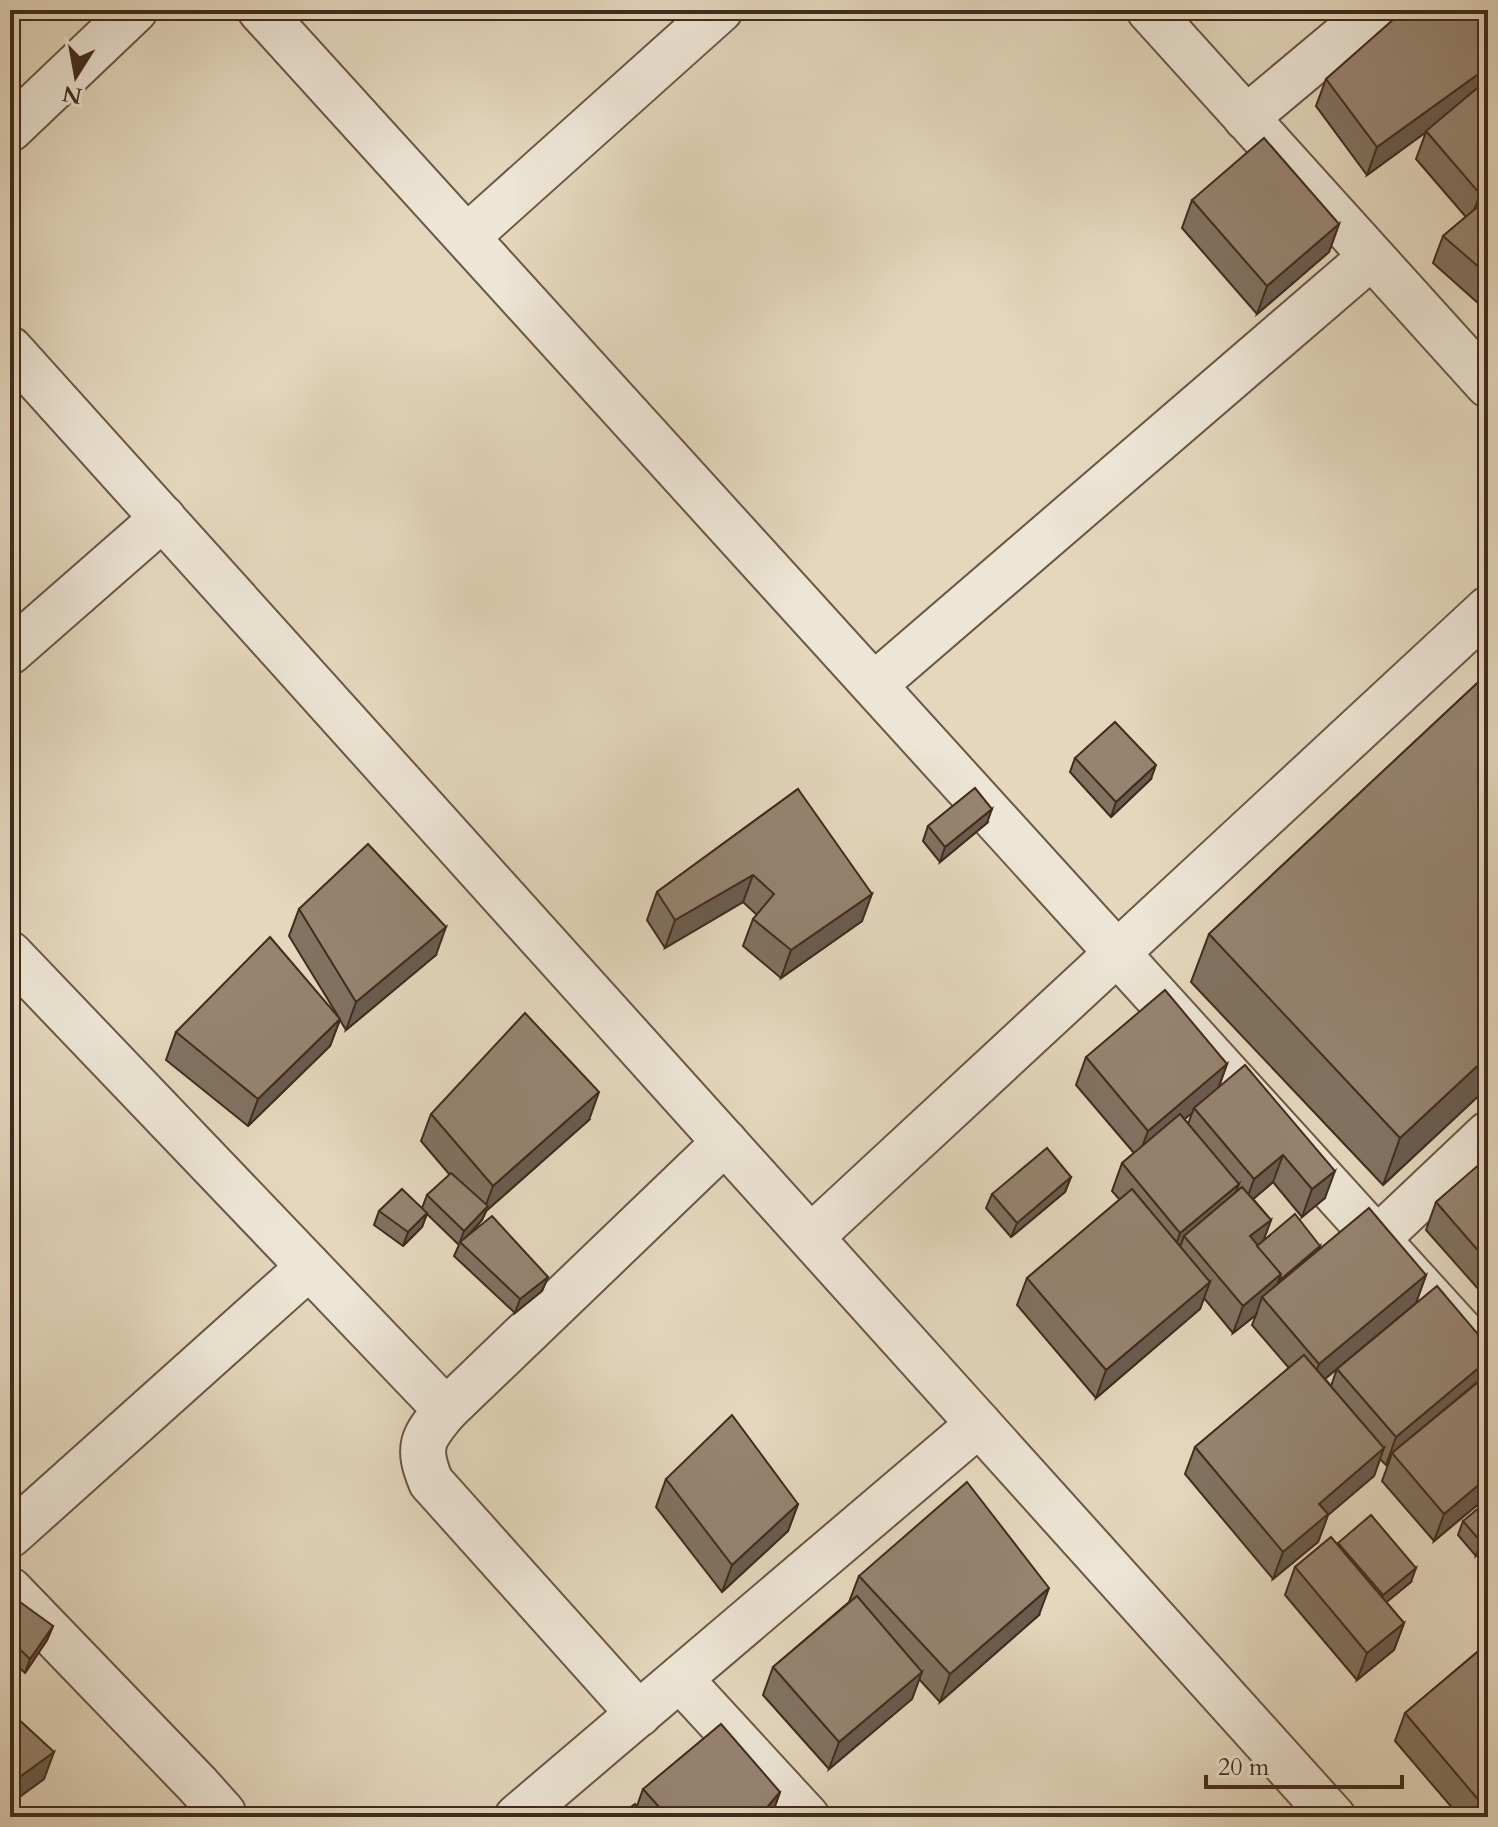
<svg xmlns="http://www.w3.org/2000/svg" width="1498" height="1827" viewBox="0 0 1498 1827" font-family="Cardo,serif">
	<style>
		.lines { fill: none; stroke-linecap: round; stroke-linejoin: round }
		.minor-casing { stroke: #6a5645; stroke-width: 48 }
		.minor { stroke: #ede5d5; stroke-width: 44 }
		.wall { fill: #817261; stroke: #412b1d; stroke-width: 2; fill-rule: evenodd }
		.shaded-wall { fill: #695c4f; stroke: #412b1d; stroke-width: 2 }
		.building { fill: #968471; stroke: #412b1d; stroke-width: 2 }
	</style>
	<rect width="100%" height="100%" fill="#e4d7be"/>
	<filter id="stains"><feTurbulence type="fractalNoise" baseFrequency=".0025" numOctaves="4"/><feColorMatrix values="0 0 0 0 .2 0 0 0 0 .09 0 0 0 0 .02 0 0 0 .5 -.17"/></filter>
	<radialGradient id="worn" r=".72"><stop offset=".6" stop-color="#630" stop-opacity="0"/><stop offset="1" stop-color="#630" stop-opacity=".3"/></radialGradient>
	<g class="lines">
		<!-- minor casing -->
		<g class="minor-casing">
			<g id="minor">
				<polyline points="260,10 1488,1361"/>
				<polyline points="1149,10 1488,385"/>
				<polyline points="1246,118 1375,10"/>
				<polyline points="10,129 135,10"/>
				<polyline points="468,236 720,10"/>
				<polyline points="10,349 1333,1817"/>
				<polyline points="10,652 163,518"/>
				<polyline points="874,685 1371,257"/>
				<polyline points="10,954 446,1410"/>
				<polyline points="811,1237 1488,609"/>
				<polyline points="1377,1239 1488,1134"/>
				<polyline points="10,1535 309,1267"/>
				<polyline points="10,1590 198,1785 223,1813 223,1817"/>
				<polyline points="680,1679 807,1817"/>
				<path d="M639,1714L431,1482C416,1446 423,1437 446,1410L725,1142"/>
				<polyline points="517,1817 979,1424"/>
			</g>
		</g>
		<!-- minor -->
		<use href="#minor" class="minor"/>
	</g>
	<!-- wall -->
	<g class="wall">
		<polygon points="1488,10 1488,312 1433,263 1443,236 1466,217 1416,159 1426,132 1367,175 1316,106 1326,79"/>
		<polygon points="1192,200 1339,224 1329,252 1257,314 1182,228"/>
		<polygon points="1488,673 1488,1087 1383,1185 1191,982 1209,934"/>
		<polygon points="1075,758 1151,779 1111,817 1070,772"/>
		<polygon points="798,789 862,921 781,978 743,946 753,919 757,915 743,902 665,948 647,920 657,892"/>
		<polygon points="987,823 940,862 923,841 928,826"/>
		<polygon points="299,909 436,955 346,1030 340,1020 330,1046 248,1126 166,1060 176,1032 338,1016 289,936"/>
		<path d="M1086,1057L1227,1064L1219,1087L1325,1198L1302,1217L1273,1182L1253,1199L1271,1220L1263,1241L1319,1250L1426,1275L1416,1303L1325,1379L1331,1386L1337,1369L1488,1346V1496L1434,1541L1382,1481L1389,1462L1386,1465L1380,1459L1374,1476L1328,1515L1318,1542L1273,1579L1185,1474L1195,1447L1289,1368L1252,1325L1256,1315L1233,1333L1204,1298L1200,1309L1096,1398L1017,1305L1027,1278L1120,1200L1112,1191L1122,1163L1134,1153L1076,1085ZM1192,1113L1188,1124L1184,1119Z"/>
		<polygon points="431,1114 589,1120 486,1211 482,1220 468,1236 548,1277 542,1291 515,1313 454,1256 459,1245 427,1214 422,1227 403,1246 374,1225 379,1211 422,1208 427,1195 450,1175 421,1141"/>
		<polygon points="1488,1151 1488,1300 1426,1230 1436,1202 1484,1162"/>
		<polygon points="1071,1177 1065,1192 1011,1237 986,1208 992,1194"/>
		<polygon points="666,1479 798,1504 788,1531 722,1592 656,1507"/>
		<polygon points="1463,1521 1488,1546 1476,1556 1458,1535"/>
		<polygon points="1338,1543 1411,1582 1386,1602 1404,1623 1394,1650 1357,1680 1285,1595 1295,1567 1337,1545"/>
		<polygon points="859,1576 1039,1615 940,1702 919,1679 912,1699 829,1769 763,1695 773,1667 849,1602"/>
		<polygon points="10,1615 53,1626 47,1640 25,1673 10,1659"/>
		<polygon points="1488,1643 1488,1816 1460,1817 1395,1741 1405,1713"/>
		<polygon points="643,1789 780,1792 771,1817 616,1817 637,1806"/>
	</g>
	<!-- shaded-wall -->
	<g class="shaded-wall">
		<polygon points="1488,67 1488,87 1367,175 1377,147"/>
		<polygon points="1488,188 1488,209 1470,221 1480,194"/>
		<polygon points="1339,224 1329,252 1257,314 1267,286"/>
		<polygon points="1156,765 1151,779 1111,817 1116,802"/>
		<polygon points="992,809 987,823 940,862 945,847"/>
		<polygon points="753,875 743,902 665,948 675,920"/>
		<polygon points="872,894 862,921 781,978 791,950"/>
		<polygon points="446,927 436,955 346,1030 356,1002"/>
		<polygon points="340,1019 330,1046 248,1126 258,1099"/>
		<polygon points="1488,1056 1488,1087 1383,1185 1400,1138"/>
		<polygon points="1227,1064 1217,1091 1194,1108 1192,1113 1138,1158 1148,1131"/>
		<polygon points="599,1092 589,1120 486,1211 482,1220 461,1243 460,1242 464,1231 484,1210 493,1186"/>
		<polygon points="1283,1155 1273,1182 1244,1207 1254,1179"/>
		<polygon points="1335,1171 1325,1198 1302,1217 1312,1189"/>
		<polygon points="1071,1177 1065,1192 1011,1237 1017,1223"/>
		<polygon points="1239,1184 1229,1211 1184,1236 1178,1253 1170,1260 1180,1233"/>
		<polygon points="427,1213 422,1227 403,1246 408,1232"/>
		<polygon points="1271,1220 1261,1247 1255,1251 1250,1236"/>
		<polygon points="1320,1246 1315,1260 1275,1294 1280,1280"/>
		<polygon points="1281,1274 1271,1302 1262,1297 1256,1315 1233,1333 1243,1306"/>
		<polygon points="1426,1275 1416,1303 1309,1392 1319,1364"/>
		<polygon points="548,1277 542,1291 515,1313 520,1299"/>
		<polygon points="1210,1282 1200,1309 1096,1398 1106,1370"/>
		<polygon points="1488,1360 1488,1373 1392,1453 1389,1462 1386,1465 1396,1437"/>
		<polygon points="1384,1448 1374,1476 1328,1515 1318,1542 1273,1579 1283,1552 1319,1504"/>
		<polygon points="1488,1477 1488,1496 1434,1541 1444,1514"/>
		<polygon points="798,1504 788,1531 722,1592 732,1565"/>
		<polygon points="1488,1536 1488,1546 1476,1556 1481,1542"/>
		<polygon points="1416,1568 1411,1582 1377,1610 1383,1595"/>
		<polygon points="1049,1588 1039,1615 940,1702 950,1674"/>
		<polygon points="1404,1623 1394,1650 1357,1680 1367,1653"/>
		<polygon points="53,1626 47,1640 25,1673 30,1659"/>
		<polygon points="922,1672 912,1699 829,1769 839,1742"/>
		<polygon points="54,1752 44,1779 10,1804 10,1784"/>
		<polygon points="780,1792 771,1817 759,1817"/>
		<polygon points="1488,1797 1488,1816 1476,1817 1481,1803"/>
	</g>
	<!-- building -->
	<g class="building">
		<polygon points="1404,10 1488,10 1488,67 1377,147 1326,79"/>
		<polygon points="1488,79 1488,188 1480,194 1426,131"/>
		<polygon points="1264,138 1339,224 1267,286 1192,200"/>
		<polygon points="1488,198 1488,275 1443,236"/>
		<polygon points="1488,673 1488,1056 1400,1138 1209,934"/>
		<polygon points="1115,722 1156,765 1116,802 1075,758"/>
		<polygon points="975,788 992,809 945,847 928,826"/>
		<polygon points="798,789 872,894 791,950 753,919 774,894 753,875 675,920 657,892"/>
		<polygon points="368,844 446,927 356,1002 299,909"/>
		<polygon points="270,937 340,1019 258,1099 176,1032"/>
		<polygon points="1165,990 1227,1064 1148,1131 1086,1057"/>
		<polygon points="525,1013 599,1092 493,1186 431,1114"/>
		<polygon points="1245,1065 1335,1171 1312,1189 1283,1155 1254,1179 1194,1108"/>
		<polygon points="1180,1114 1239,1184 1180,1233 1122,1163"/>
		<polygon points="1047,1148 1071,1177 1017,1223 992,1194"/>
		<polygon points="1483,1161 1488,1166 1488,1262 1436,1202"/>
		<polygon points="451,1173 488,1206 464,1231 427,1195"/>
		<polygon points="1242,1187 1271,1220 1250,1236 1281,1274 1243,1306 1184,1236"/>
		<polygon points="402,1189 427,1213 408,1232 379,1211"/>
		<polygon points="1132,1189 1210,1282 1106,1370 1027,1278"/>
		<polygon points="1369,1208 1426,1275 1319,1364 1262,1297"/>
		<polygon points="1295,1214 1320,1246 1280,1280 1281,1274 1257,1246"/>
		<polygon points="492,1216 548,1277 520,1299 460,1242"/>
		<polygon points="1437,1286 1488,1346 1488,1360 1396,1437 1337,1369"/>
		<polygon points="1304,1355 1384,1448 1319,1504 1328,1514 1283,1552 1195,1447"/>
		<polygon points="1488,1374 1488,1477 1444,1514 1392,1453"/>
		<polygon points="732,1415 798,1504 732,1565 666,1479"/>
		<polygon points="967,1482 1049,1588 950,1674 859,1576"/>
		<polygon points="1488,1500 1488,1536 1481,1542 1463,1521"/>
		<polygon points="1371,1515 1416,1568 1383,1595 1338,1543"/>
		<polygon points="1331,1537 1404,1623 1367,1653 1295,1567"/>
		<polygon points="857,1596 922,1672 839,1742 773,1667"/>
		<polygon points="20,1602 53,1626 30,1659 10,1640 10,1615"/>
		<polygon points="1488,1643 1488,1797 1481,1803 1405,1713"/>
		<polygon points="15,1716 54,1752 10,1784 10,1720"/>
		<polygon points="721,1724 780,1792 759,1817 668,1817 643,1789"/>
		<polygon points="635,1804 648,1817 616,1817"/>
	</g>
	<!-- margin -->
	<rect width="1498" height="1827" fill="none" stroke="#e4d7be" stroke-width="40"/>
	<rect x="12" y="12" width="1474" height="1803" fill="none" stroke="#412b1d" stroke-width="4"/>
	<rect x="20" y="20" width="1458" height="1787" fill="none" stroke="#412b1d" stroke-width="2"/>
	<!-- north arrow -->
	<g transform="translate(76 76) rotate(191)" stroke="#ede5d5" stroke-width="6" paint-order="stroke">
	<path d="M0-6L14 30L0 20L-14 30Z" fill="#412b1d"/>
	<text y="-12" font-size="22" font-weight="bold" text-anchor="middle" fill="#412b1d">N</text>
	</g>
	<!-- scale -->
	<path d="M1206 1775v12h196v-12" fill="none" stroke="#412b1d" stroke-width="4"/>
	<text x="1218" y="1775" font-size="24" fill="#412b1d" stroke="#ede5d5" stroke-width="6" paint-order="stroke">20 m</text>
	<rect width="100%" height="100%" filter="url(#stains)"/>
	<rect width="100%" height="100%" fill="url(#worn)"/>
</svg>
